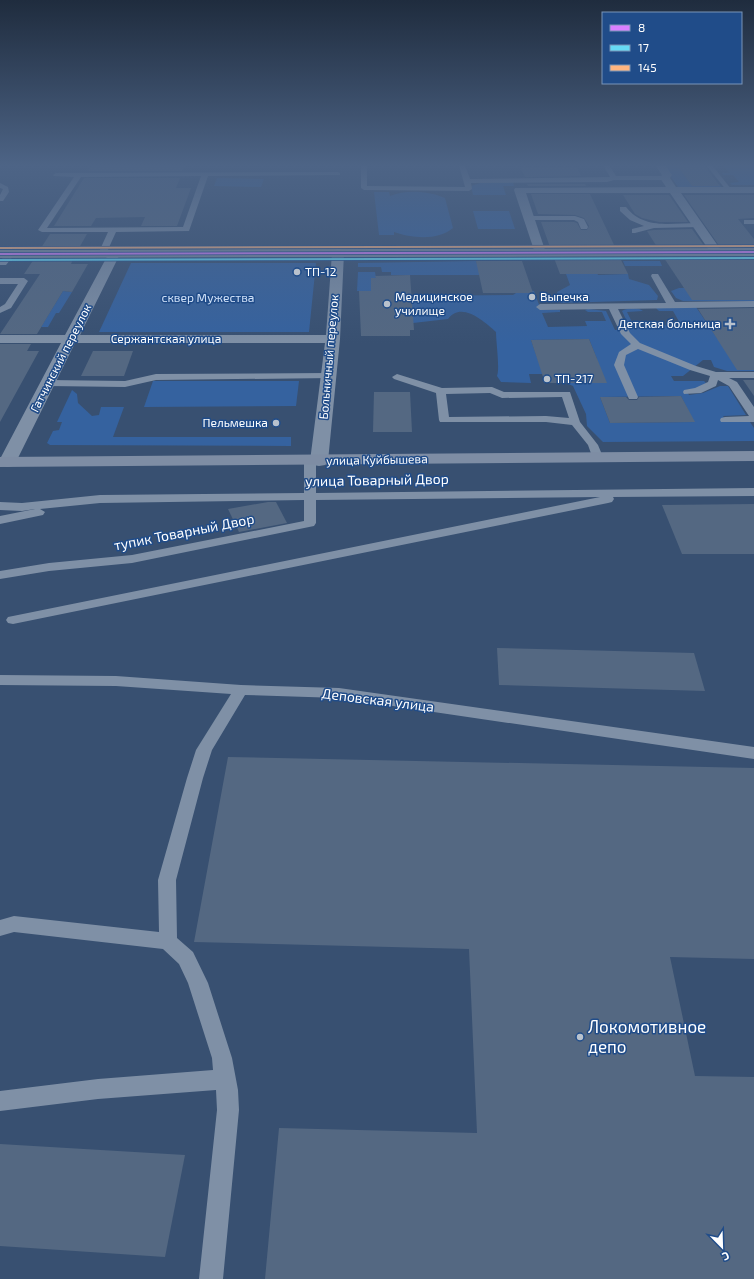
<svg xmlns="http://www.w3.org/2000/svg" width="754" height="1279" viewBox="0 0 754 1279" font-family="'Exo 2',sans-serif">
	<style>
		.green { fill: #35629f; fill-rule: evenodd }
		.building { fill: #546882 }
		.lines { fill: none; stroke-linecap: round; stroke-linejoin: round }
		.lane { fill: #7f90a6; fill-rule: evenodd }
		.street { fill: #7f90a6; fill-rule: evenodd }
		.secondary { fill: #7b8ca1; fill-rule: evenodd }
		.primary { fill: #7e8da4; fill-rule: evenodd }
		.bus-1-casing { stroke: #204c89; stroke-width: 3.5 }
		.bus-2-casing { stroke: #204c89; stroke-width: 3.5 }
		.bus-3-casing { stroke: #204c89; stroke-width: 3.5 }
		.bus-1 { stroke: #d880ff; stroke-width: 2 }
		.bus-2 { stroke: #66dbf5; stroke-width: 2 }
		.bus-3 { stroke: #ffb580; stroke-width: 2 }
		.poi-dot { fill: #b9c2cd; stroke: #204c89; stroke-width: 1.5 }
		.labels { text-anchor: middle; stroke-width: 3; stroke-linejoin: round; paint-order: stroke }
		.far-poi-label { font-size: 12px; fill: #fff; stroke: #204c89; text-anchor: start }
		.far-park-label { font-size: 12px; fill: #d0e1f8; stroke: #204c89 }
		.far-street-label { font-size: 12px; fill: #fff; stroke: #204c89 }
		.street-label { font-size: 14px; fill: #fff; stroke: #204c89 }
		.near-poi-label { font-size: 17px; fill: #fff; stroke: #204c89; text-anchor: start }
	</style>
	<rect width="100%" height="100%" fill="#385071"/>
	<!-- green -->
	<g class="green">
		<polygon points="663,165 677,165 691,184 719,184 721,187 678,187"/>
		<polygon points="724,165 754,165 754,185 732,185 730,183 739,182 733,175 724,175 721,173 730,173 727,169 719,167 725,167"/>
		<polygon points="217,178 264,179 261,187 214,186"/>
		<polygon points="513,182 514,186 503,186 506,195 473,195 471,186 480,183"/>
		<path d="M374,192H389L390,196C406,189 430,191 445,198L453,228C438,241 411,238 394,232V235H379Z"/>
		<polygon points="473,211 509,211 515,229 478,229"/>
		<polygon points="476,261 477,264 488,275 391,275 391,272 382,272 381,267 358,267 358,263"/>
		<polygon points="623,261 660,261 662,266 625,266"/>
		<polygon points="131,263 316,263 309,332 99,332"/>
		<polygon points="595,268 598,275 628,274 629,279 649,285 658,296 657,300 561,303 557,292 570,285 566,274 576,274"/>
		<polygon points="358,272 375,272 376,278 371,278 371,285 388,291 357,291"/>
		<path d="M514,287L534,291L541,310H560V312H559L542,313L548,327L587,326L585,321H606L602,312H588L585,310L588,309L606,311L615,330L630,328L622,311C627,308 638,307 643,311L627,312L634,326L681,325L673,311H659L656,308L696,307L717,338H754V371H727L714,367L711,360H703L683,376H671L674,381H704L706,383L695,389L686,390L689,395L703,393L720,386H728L746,415L723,416L727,422H750L754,428V441L603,442L587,426L586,414L573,386L566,383L562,374H529L531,383L501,382L497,376C500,369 496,342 496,332C484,321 461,301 448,319L413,323L408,304H412L411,296L513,295L516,293ZM589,339L597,359L538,360L531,340ZM681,396L694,422L610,423L600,397Z"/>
		<polygon points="679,288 754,288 754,301 683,301 676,298 671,291"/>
		<polygon points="63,291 72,292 59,313 56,313 48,327 41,327"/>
		<polygon points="153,381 299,381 296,406 144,407"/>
		<polygon points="72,390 77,394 78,403 92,416 99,415 101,407 124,407 113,437 291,437 291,446 50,445 47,443 53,431 59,430 62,422 57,422"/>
	</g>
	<!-- building -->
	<g class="building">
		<polygon points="92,165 185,165 182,171 88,171"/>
		<polygon points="677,165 704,165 720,186 692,186"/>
		<polygon points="550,167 577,167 581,176 525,177 521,168"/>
		<polygon points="84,178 180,178 176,188 191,188 177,226 141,226 145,217 96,218 91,226 54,226"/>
		<polygon points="527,184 585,184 586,186 528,186"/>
		<polygon points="531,194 590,194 615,247 550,247 541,222 574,222 577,223 581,230 587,230 589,226 584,218 575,215 538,214"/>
		<polygon points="623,195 669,195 688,222 659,222 642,218 635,214"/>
		<polygon points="684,195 754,195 754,218 738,219 754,239 754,246 720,247"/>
		<polygon points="692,229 705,247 657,247 647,231 654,230"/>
		<polygon points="50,234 87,234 79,248 41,248"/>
		<polygon points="554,258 620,258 628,274 560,274"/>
		<polygon points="664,258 754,258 754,300 692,300"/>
		<polygon points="34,259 73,259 71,264 88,264 72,292 63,291 37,334 0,334 40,274 24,274"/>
		<polygon points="476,261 522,261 533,293 483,293"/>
		<polygon points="410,275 414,330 410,330 410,336 361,336 359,291 371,291 371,278 376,278 375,276"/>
		<polygon points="754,308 754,370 737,370 698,309"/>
		<polygon points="589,339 607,383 545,383 531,340"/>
		<polygon points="0,344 31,344 27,351 39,351 0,422"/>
		<polygon points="93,351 133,351 124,376 81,376"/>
		<polygon points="743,380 754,380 754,396"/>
		<polygon points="374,392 410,392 412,432 373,432"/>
		<polygon points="681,396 695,422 610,423 600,397 626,397 629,400 637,400 639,397"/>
		<polygon points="268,502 276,502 287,523 239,532 228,509"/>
		<polygon points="754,504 754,554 682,554 662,505"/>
		<polygon points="497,648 694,653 705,691 499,685"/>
		<polygon points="228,757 754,768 754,959 670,957 695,1076 754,1077 754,1279 265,1279 279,1128 477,1133 469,949 194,942"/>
		<polygon points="0,1144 185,1155 165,1257 0,1246"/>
	</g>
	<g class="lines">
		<!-- lane -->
		<g class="lane">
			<polygon points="361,165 367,165 367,186 465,187 459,165 465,165 470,179 610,177 603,165 609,165 616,176 665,176 668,178 665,180 614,180 607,182 471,183 472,189 469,191 364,190 361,188"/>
			<polygon points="706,165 712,165 731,189 731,191 727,191"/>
			<path d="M338,172L340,173V175L208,176L189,231L116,232L106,254L102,256L98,254L108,232H42L38,230L74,177L54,176L53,175L56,173ZM201,176L183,227L47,228L81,177Z"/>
			<polygon points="0,183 8,187 9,192 3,201 0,201 0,195 3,189 0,188"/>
			<path d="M620,207H626C644,230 672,223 698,223L702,225L698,227L654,228L635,233H632V229L644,226L630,220L620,211Z"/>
			<polygon points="525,216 575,216 584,219 588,227 587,229 581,229 578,222 574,220 528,220 524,218"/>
			<rect x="744" y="220" width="10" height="4"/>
			<polygon points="8,252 11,252 15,254 6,265 0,265 0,261"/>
			<polygon points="652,274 658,274 675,302 754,301 754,307 618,309 630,333 640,343 696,366 716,372 754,372 754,378 729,378 737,382 754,407 754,422 721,422 720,420 721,418 725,417 749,416 729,386 718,380 716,386 701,393 684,394 683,392 684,390 695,388 708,382 710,376 690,370 638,349 626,355 624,365 638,397 637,399 629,399 614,365 619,352 631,344 621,334 609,309 540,310 536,307 540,304 666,303 651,276"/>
			<polygon points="0,278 24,278 28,281 11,308 0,313 0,307 5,304 18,284 0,284"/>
			<polygon points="329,373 334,376 332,378 156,380 125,387 48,386 43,383 48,380 125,381 156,374"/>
			<path d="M397,374L442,388L492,387L504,392H570L580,422L598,445L603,457L597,460L593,459L588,445L572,425L546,422H440L439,420L436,393L394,379L392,377ZM490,393L502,398L562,397L569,418L546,416L449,417L446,394Z"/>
			<polygon points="310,458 316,461 316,493 754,488 754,496 613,497 614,499 612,502 608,503 13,624 8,623 6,620 8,617 13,616 600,497 316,500 316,523 314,526 132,563 49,571 0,579 0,571 49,563 132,555 304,521 304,500 100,503 40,509 45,512 43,515 0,524 0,516 35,509 22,511 0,510 0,502 22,503 100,495 304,493 304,461"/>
			<polygon points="0,675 116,676 241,685 339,688 754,747 754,759 339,698 245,695 212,750 203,778 176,880 177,938 193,952 208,983 232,1058 238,1090 239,1110 223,1279 199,1279 217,1110 216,1090 98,1099 0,1111 0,1091 98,1079 213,1070 212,1058 188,983 179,964 163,949 14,932 0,936 0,920 14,916 159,932 158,880 187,778 196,750 231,694 116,686 0,685"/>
		</g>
		<!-- street -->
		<g class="street">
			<polygon points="655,165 665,165 672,175 670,178 676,187 754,187 754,193 681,193 723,253 721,256 713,256 670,193 526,193 546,253 544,256 536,256 514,190 515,188 666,187 660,178 662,175"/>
			<polygon points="338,249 342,250 344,253 340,339 328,461 325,465 319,466 313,465 310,461 325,343 75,343 16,462 13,466 7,467 0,465 0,459 61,343 0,343 0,335 65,335 110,251 118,251 120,254 80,335 326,335 332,253 334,250"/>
		</g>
		<!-- secondary -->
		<polygon class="secondary" points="754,248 754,256 0,258 0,250"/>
		<!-- primary -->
		<polygon class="primary" points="754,451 754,461 0,467 0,457"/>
		<!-- bus-1 casing -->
		<g class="bus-1-casing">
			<polyline id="bus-1" points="0,254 754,252"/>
		</g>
		<!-- bus-2 casing -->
		<g class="bus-2-casing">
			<polyline id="bus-2" points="0,260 754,258"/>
		</g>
		<!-- bus-3 casing -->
		<g class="bus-3-casing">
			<polyline id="bus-3" points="0,248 754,246"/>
		</g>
		<!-- bus-1 -->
		<use href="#bus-1" class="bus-1"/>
		<!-- bus-2 -->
		<use href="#bus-2" class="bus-2"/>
		<!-- bus-3 -->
		<use href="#bus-3" class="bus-3"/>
	</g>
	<!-- sky -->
	<linearGradient id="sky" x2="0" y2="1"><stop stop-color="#1f2c3e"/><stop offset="0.48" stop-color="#4d6486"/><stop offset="1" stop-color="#4d6486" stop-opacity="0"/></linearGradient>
	<rect width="754" height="344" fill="url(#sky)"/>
	<!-- markers -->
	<g class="poi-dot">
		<circle cx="297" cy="272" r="4"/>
		<circle cx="532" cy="297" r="4"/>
		<circle cx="387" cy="304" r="4"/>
		<path d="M728 318h4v4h4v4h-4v4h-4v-4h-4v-4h4z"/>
		<circle cx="547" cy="379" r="4"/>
		<circle cx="276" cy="423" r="4"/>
		<circle cx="580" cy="1037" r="4"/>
	</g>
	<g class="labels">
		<!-- far-poi labels -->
		<g class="far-poi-label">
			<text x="305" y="276">ТП-12</text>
			<text x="395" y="301">Медицинское<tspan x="395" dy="14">училище</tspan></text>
			<text x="540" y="301">Выпечка</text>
			<text x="721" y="328" text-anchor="end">Детская больница</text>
			<text x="555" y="383">ТП-217</text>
			<text x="268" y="427" text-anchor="end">Пельмешка</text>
		</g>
		<!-- far-park labels -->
		<g class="far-park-label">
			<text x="208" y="302">сквер Мужества</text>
		</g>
		<!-- far-street labels -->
		<g class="far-street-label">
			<text x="166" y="343">Сержантская улица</text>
			<text transform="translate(329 357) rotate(-85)" y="4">Больничный переулок</text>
			<text transform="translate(61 358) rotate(-63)" y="4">Гатчинский переулок</text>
			<text transform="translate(377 460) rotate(-1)" y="4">улица Куйбышева</text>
		</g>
		<!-- street labels -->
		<g class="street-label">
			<text transform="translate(377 480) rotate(-1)" y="5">улица Товарный Двор</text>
			<text transform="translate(184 532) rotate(-11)" y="5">тупик Товарный Двор</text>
			<text transform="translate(378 700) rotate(7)" y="5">Деповская улица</text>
		</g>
		<!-- near-poi labels -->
		<g class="near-poi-label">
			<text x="588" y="1033">Локомотивное<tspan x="588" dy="20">депо</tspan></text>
		</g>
	</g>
	<!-- legend -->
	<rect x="602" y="12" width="140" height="72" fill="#204c89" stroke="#7994b8"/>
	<rect x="610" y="25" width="20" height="6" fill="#d880ff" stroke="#7994b8"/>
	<text x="638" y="32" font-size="12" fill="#ffffff">8</text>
	<rect x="610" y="45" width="20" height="6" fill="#66dbf5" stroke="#7994b8"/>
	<text x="638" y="52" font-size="12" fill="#ffffff">17</text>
	<rect x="610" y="65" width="20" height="6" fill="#ffb580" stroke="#7994b8"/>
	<text x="638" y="72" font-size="12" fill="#ffffff">145</text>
	<!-- north arrow -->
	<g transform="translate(722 1247) rotate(157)" stroke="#204c89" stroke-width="3" paint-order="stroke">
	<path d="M0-3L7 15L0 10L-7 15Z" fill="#ffffff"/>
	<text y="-6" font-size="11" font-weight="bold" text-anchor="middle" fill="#ffffff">С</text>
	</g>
</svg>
